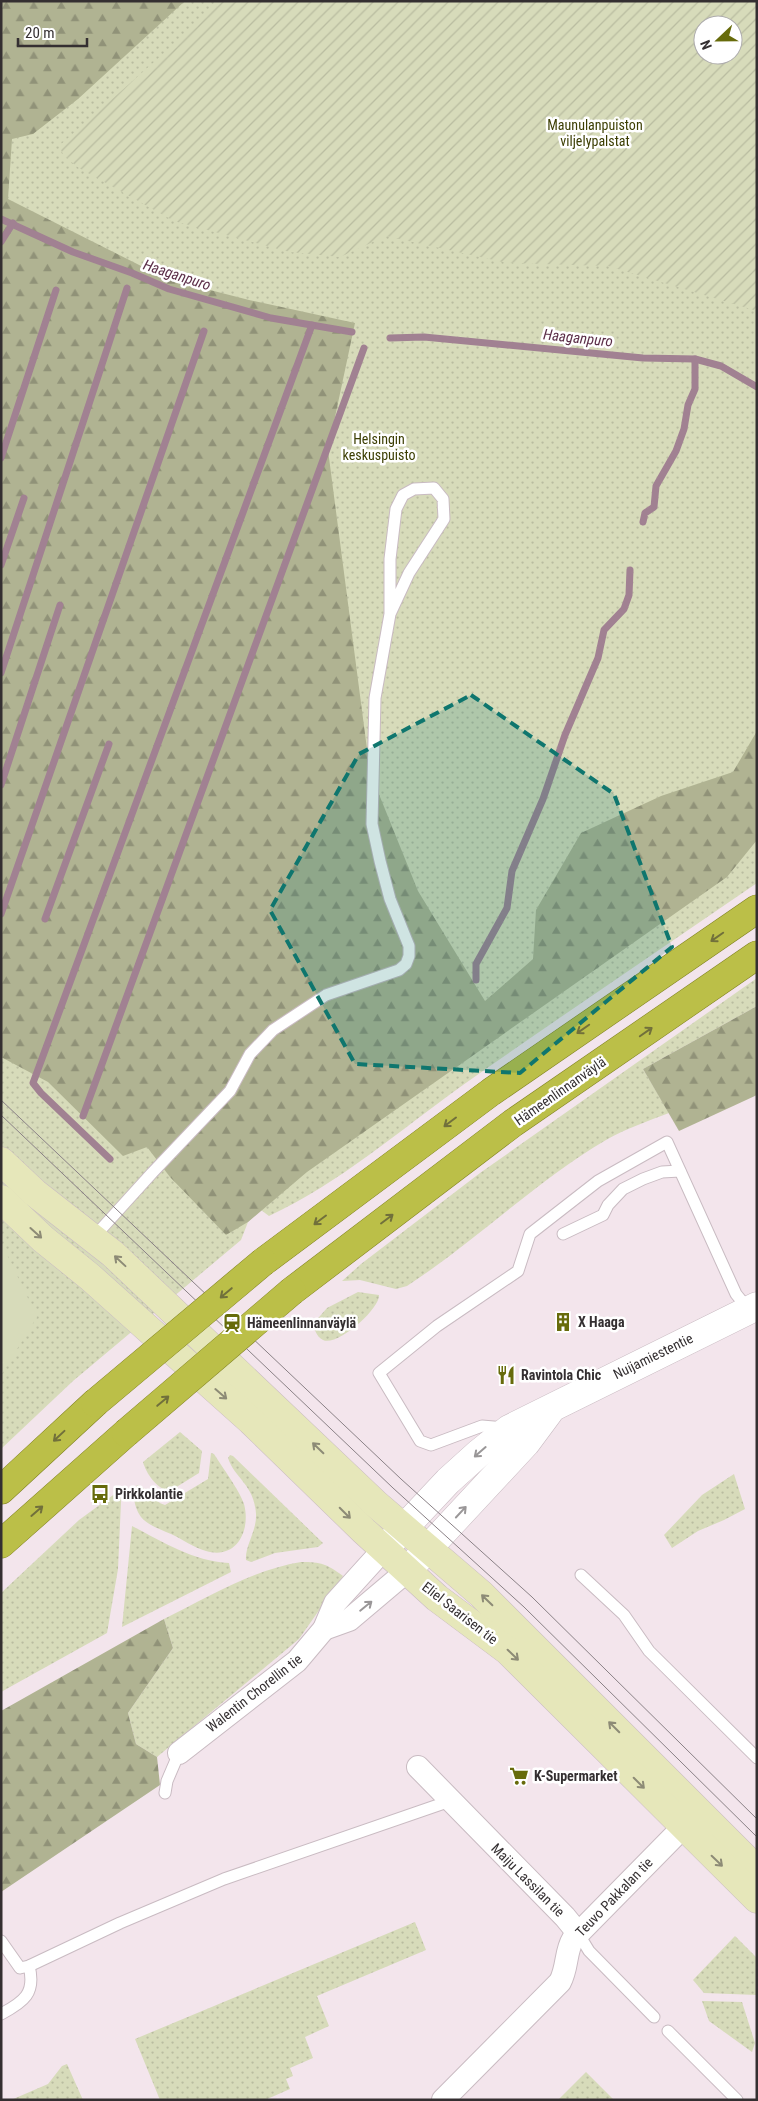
<svg xmlns="http://www.w3.org/2000/svg" width="758" height="2101" viewBox="0 0 758 2101" font-family="'Roboto Condensed',sans-serif">
	<style>
		.grass { fill: url(#grass-dots); fill-rule: evenodd }
		.forest { fill: url(#forest-firs) }
		.garden { fill: url(#garden-furrows); fill-rule: evenodd }
		.pitch { fill: #d7dbba }
		.lines { fill: none; stroke-linecap: round; stroke-linejoin: round }
		.stream { stroke: #a18192; stroke-width: 7 }
		.service-casing { stroke: #c9bbc2; stroke-width: 13 }
		.minor-casing { stroke: #c9bbc2; stroke-width: 24 }
		.tertiary-casing { stroke: #c9bbc2; stroke-width: 29 }
		.secondary-casing { stroke: #c9bbc2; stroke-width: 29 }
		.trunk-casing { stroke: #818222; stroke-width: 29 }
		.service { stroke: #fff; stroke-width: 11 }
		.minor { stroke: #fff; stroke-width: 22 }
		.tertiary { stroke: #fff; stroke-width: 28 }
		.secondary { stroke: #e6e7ba; stroke-width: 28 }
		.trunk { stroke: #bbbf48; stroke-width: 28 }
		.tram { stroke: #8a8186; stroke-width: 1 }
		.trunk-bridge-casing { stroke: #818222; stroke-width: 29; stroke-linecap: butt }
		.trunk-bridge { stroke: #bbbf48; stroke-width: 28 }
		.oneway { stroke: #71703b }
		.oneway2 { stroke: #8d8b76 }
		.oneway3 { stroke: #9a9798 }
		.marked { fill: #0f766e; fill-opacity: 0.2; stroke: #0f766e; stroke-width: 4; stroke-dasharray: 10 6; stroke-linejoin: round }
		.labels { text-anchor: middle; stroke-width: 5; stroke-linejoin: round; paint-order: stroke }
		.park-label { font-size: 14px; fill: #3c3e03; stroke: #fff }
		.street-label { font-size: 14px; fill: #342f31; stroke: #fff }
		.poi-label { font-size: 14px; font-weight: bold; fill: #342f31; stroke: #fff; text-anchor: start }
		.water-label { font-size: 15px; font-style: italic; fill: #5c2f49; stroke: #fff }
	</style>
	<defs>
		<pattern id="grass-dots" width="8" height="8" patternUnits="userSpaceOnUse" patternTransform="scale(1.25)"><rect width="8" height="8" fill="#d7dbba"/><path d="M2 2h.1M6 6h.1" fill="none" stroke="#b9bca0" stroke-width="1.8" stroke-linecap="round"/></pattern>
		<pattern id="forest-firs" width="22" height="20" patternUnits="userSpaceOnUse" patternTransform="scale(1.25)"><rect width="22" height="20" fill="#b0b392"/><path d="M5 1l3.5 6h-7zM16 11l3.5 6h-7z" fill="#909278"/></pattern>
		<pattern id="garden-furrows" width="10" height="10" patternUnits="userSpaceOnUse" patternTransform="scale(1.25)"><rect width="10" height="10" fill="#d7dbba"/><path d="M-1 1l2-2M0 10L10 0M9 11l2-2" fill="none" stroke="#b9bca0"/></pattern>
	</defs>
	<rect width="100%" height="100%" fill="#f3e5ec"/>
	<!-- grass -->
	<g class="grass">
		<path d="M1,1H757V883C659,950 560,1017 463,1085C400,1130 340,1183 269,1216L261,1210L248,1222L241,1240L73,1381L1,1449ZM703,25H733V55H703Z"/>
		<path d="M757,978V1006L643,1069L669,1113C648,1121 625,1129 606,1140C535,1182 476,1241 407,1286L396,1289L360,1280L342,1281L361,1264L480,1173Z"/>
		<path d="M358,1292L379,1295C380,1309 337,1347 323,1340C316,1336 315,1330 313,1324L327,1308Z"/>
		<path d="M180,1432L202,1451L199,1473L170,1491C157,1490 146,1473 143,1462Z"/>
		<path d="M211,1453L214,1454C222,1467 240,1491 244,1504C251,1530 237,1560 206,1551C194,1548 182,1539 171,1534C162,1530 147,1525 141,1517C135,1509 131,1494 137,1485C149,1488 153,1502 165,1505L208,1479Z"/>
		<path d="M230,1455L233,1456L323,1543L318,1547L275,1553L251,1562L246,1560C245,1545 257,1531 256,1514C254,1484 235,1479 228,1458Z"/>
		<polygon points="734,1474 745,1509 724,1520 698,1531 672,1548 664,1535 702,1495"/>
		<polygon points="116,1493 120,1494 121,1502 118,1569 107,1633 1,1692 1,1593 79,1520"/>
		<path d="M132,1526C163,1542 193,1561 229,1563L231,1572L122,1627Z"/>
		<path d="M301,1562C321,1562 327,1564 343,1576L299,1639L157,1757L136,1744L128,1713L173,1648L164,1619C208,1597 252,1570 301,1562Z"/>
		<polygon points="415,1922 426,1950 317,1996 329,2026 305,2037 313,2058 290,2068 293,2076 286,2079 290,2089 265,2100 160,2100 135,2039"/>
		<polygon points="735,1936 757,1958 757,1995 704,1993 693,1980"/>
		<polygon points="702,2001 742,2002 755,2043 752,2052 709,2021"/>
		<polygon points="67,2064 83,2100 11,2100 48,2084 62,2066"/>
		<polygon points="586,2072 614,2100 558,2100"/>
	</g>
	<!-- forest -->
	<g class="forest">
		<polygon points="1,1 185,1 78,99 33,134 12,139 8,199 167,279 249,300 355,323 328,450 370,772 418,891 485,1001 533,959 536,910 581,833 661,796 733,772 757,731 757,840 727,877 307,1172 248,1222 226,1235 170,1177 147,1147 123,1156 48,1082 1,1057"/>
		<polygon points="757,1006 757,1095 679,1131 643,1069"/>
		<polygon points="164,1619 173,1648 128,1713 136,1744 157,1757 160,1785 1,1892 1,1711"/>
	</g>
	<!-- garden -->
	<path class="garden" d="M223,1H757V311L608,266L507,263L386,236L340,257L290,252L174,221L79,168L64,156L59,146ZM703,25H733V55H703Z"/>
	<!-- pitch -->
	<polygon class="pitch" points="1,1242 37,1317 1,1375"/>
	<g class="lines">
		<!-- stream -->
		<g class="stream">
			<polyline points="1,219 73,252 132,273 169,289 271,318 352,332"/>
			<polyline points="1,242 13,223"/>
			<polyline points="390,338 424,337 643,358 695,359 721,366 757,387"/>
			<polyline points="1,458 56,290"/>
			<polyline points="643,522 645,513 654,507 656,486 676,451 684,429 688,405 695,389 695,359"/>
			<polyline points="1,565 24,498"/>
			<polyline points="1,673 127,288"/>
			<polyline points="1,785 60,605"/>
			<polyline points="1,914 204,331"/>
			<polyline points="45,919 109,744"/>
			<polyline points="476,980 476,964 507,908 512,871 543,799 565,735 598,658 604,630 624,609 629,595 630,570"/>
			<polyline points="83,1116 364,348"/>
			<polyline points="110,1159 41,1093 33,1083 312,325"/>
		</g>
		<!-- service casing -->
		<g class="service-casing">
			<g id="service">
				<polyline points="563,1234 603,1215 608,1205 623,1189 643,1179 662,1172 680,1171"/>
				<polyline points="94,1237 152,1173 230,1091 250,1054 273,1030 326,995 399,970 406,964 409,956 409,946 390,899 380,861 372,824 375,698 390,614 390,559 396,509 403,495 414,489 434,488 443,499 444,519 409,573 390,614"/>
				<polyline points="505,1428 482,1426 431,1445 420,1441 379,1373 437,1326 518,1271 530,1234 598,1181 667,1142 736,1294 749,1310"/>
				<polyline points="581,1575 624,1615 649,1651 757,1758"/>
				<polyline points="165,1793 167,1781 179,1753"/>
				<polyline points="578,1933 589,1951 654,2017"/>
				<polyline points="1,1941 20,1968 29,1966 120,1923 224,1879 450,1801"/>
				<path d="M1,2014C24,2002 36,1993 29,1966"/>
				<polyline points="668,2031 737,2100"/>
			</g>
		</g>
		<!-- minor casing -->
		<g class="minor-casing">
			<g id="minor">
				<polyline points="324,1629 349,1620 407,1571"/>
				<polyline points="179,1753 297,1661 324,1629 335,1603 383,1550"/>
				<polyline points="418,1767 565,1917 578,1933"/>
				<path d="M443,2100L560,1982C568,1967 565,1952 573,1939L695,1815"/>
			</g>
		</g>
		<!-- tertiary casing -->
		<g class="tertiary-casing">
			<g id="tertiary">
				<polyline points="387,1546 448,1481 479,1453 509,1429 757,1306"/>
				<polyline points="407,1571 526,1443 549,1412"/>
			</g>
		</g>
		<!-- secondary casing -->
		<g class="secondary-casing">
			<g id="secondary">
				<polyline points="1,1161 35,1193 113,1254 376,1504 481,1594 757,1870"/>
				<polyline points="1,1199 43,1239 90,1277 251,1421 364,1531 437,1598 508,1651 757,1899"/>
			</g>
		</g>
		<!-- trunk casing -->
		<g class="trunk-casing">
			<g id="trunk">
				<polyline points="263,1262 491,1092 757,909"/>
				<polyline points="292,1291 513,1123 757,955"/>
				<polyline points="1,1490 95,1403"/>
				<polyline points="1,1544 126,1433"/>
			</g>
		</g>
		<!-- service -->
		<use href="#service" class="service"/>
		<!-- minor -->
		<use href="#minor" class="minor"/>
		<!-- tertiary -->
		<use href="#tertiary" class="tertiary"/>
		<!-- secondary -->
		<use href="#secondary" class="secondary"/>
		<!-- trunk -->
		<use href="#trunk" class="trunk"/>
		<!-- tram -->
		<g class="tram">
			<polyline points="1,1100 401,1479 532,1597 757,1819"/>
			<polyline points="1,1115 393,1488 524,1607 757,1837"/>
		</g>
		<!-- trunk-bridge casing -->
		<g class="trunk-bridge-casing">
			<g id="trunk-bridge">
				<polyline points="95,1403 263,1262"/>
				<polyline points="126,1433 292,1291"/>
			</g>
		</g>
		<!-- trunk-bridge -->
		<use href="#trunk-bridge" class="trunk-bridge"/>
	</g>
	<!-- one-way arrows -->
	<defs><path id="oneway-shaft" d="M-6 0H5M1.5-3L5.5 0L1.5 3" fill="none" stroke-width="1.6" stroke-linecap="round" stroke-linejoin="round" transform="scale(1.25)"/></defs>
	<g class="oneway">
		<use href="#oneway-shaft" transform="translate(717 937) rotate(145)"/>
		<use href="#oneway-shaft" transform="translate(583 1029) rotate(145)"/>
		<use href="#oneway-shaft" transform="translate(646 1032) rotate(-35)"/>
		<use href="#oneway-shaft" transform="translate(450 1122) rotate(143)"/>
		<use href="#oneway-shaft" transform="translate(387 1219) rotate(-37)"/>
		<use href="#oneway-shaft" transform="translate(320 1220) rotate(143)"/>
		<use href="#oneway-shaft" transform="translate(226 1293) rotate(140)"/>
		<use href="#oneway-shaft" transform="translate(163 1401) rotate(-40)"/>
		<use href="#oneway-shaft" transform="translate(59 1436) rotate(137)"/>
		<use href="#oneway-shaft" transform="translate(37 1511) rotate(-41)"/>
	</g>
	<g class="oneway2">
		<use href="#oneway-shaft" transform="translate(36 1233) rotate(42)"/>
		<use href="#oneway-shaft" transform="translate(120 1261) rotate(-137)"/>
		<use href="#oneway-shaft" transform="translate(221 1394) rotate(41)"/>
		<use href="#oneway-shaft" transform="translate(318 1448) rotate(-136)"/>
		<use href="#oneway-shaft" transform="translate(345 1513) rotate(45)"/>
		<use href="#oneway-shaft" transform="translate(487 1600) rotate(-136)"/>
		<use href="#oneway-shaft" transform="translate(513 1655) rotate(44)"/>
		<use href="#oneway-shaft" transform="translate(614 1727) rotate(-135)"/>
		<use href="#oneway-shaft" transform="translate(639 1783) rotate(45)"/>
		<use href="#oneway-shaft" transform="translate(717 1861) rotate(44)"/>
	</g>
	<g class="oneway3">
		<use href="#oneway-shaft" transform="translate(480 1452) rotate(139)"/>
		<use href="#oneway-shaft" transform="translate(461 1512) rotate(-47)"/>
		<use href="#oneway-shaft" transform="translate(366 1606) rotate(-39)"/>
	</g>
	<!-- marked area -->
	<path class="marked" d="M471,695L614,794L672,947L520,1073L355,1064L270,910L359,754Z"/>
	<!-- icons -->
	<defs>
		<g id="building-bare" transform="scale(1.5)"><path d="M-4-6H4V6H1V3H-1V6H-4ZM-2.5-4.3h1.7v1.8h-1.7ZM.8-4.3h1.7v1.8H.8ZM-2.5-1h1.7V.8h-1.7ZM.8-1h1.7V.8H.8Z" fill="#676b0b" stroke="#fff" stroke-width="2.5" paint-order="stroke"/></g>
		<g id="station-bare" transform="scale(1.5)"><path d="M-3-6H3Q5-6 5-4V2Q5 4 3 4L4.5 6H3L1.5 4h-3L-3 6H-4.5L-3 4Q-5 4-5 2V-4Q-5-6-3-6ZM-3.5-4v3h7v-3ZM-3.5 1v1.5H-2V1ZM2 1v1.5H3.5V1Z" fill="#676b0b" stroke="#fff" stroke-width="2.5" paint-order="stroke"/></g>
		<g id="restaurant-bare" transform="scale(1.5)"><path d="M-5-6h1v4h1v-4h1v4h1v-4h1v5L-1.5 .5V6h-2V.5L-5-1ZM5-6V6H3V1.5H1.5Q1.5-4 5-6Z" fill="#676b0b" stroke="#fff" stroke-width="2.5" paint-order="stroke"/></g>
		<g id="bus-bare" transform="scale(1.5)"><path d="M-5-6H5V4H4V6H2V4H-2V6H-4V4H-5ZM-3.5-4V0h7V-4ZM-3.5 1.2v1.5H-2V1.2ZM2 1.2v1.5H3.5V1.2Z" fill="#676b0b" stroke="#fff" stroke-width="2.5" paint-order="stroke"/></g>
		<g id="supermarket-bare" transform="scale(1.5)"><path d="M-6-5.5h2.5l.6 2H6L4.5 2H-2.5L-4.4-4H-6ZM-1.5 3.2a1.3 1.3 0 1 0 .1 0ZM3 3.2a1.3 1.3 0 1 0 .1 0Z" fill="#676b0b" stroke="#fff" stroke-width="2.5" paint-order="stroke"/></g>
	</defs>
	<g fill-rule="evenodd">
		<use href="#building-bare" x="563" y="1322"/>
		<use href="#station-bare" x="232" y="1323"/>
		<use href="#restaurant-bare" x="506" y="1375"/>
		<use href="#bus-bare" x="100" y="1494"/>
		<use href="#supermarket-bare" x="519" y="1776"/>
	</g>
	<g class="labels">
		<!-- park labels -->
		<g class="park-label">
			<text x="595" y="130">Maunulanpuiston<tspan x="595" dy="16">viljelypalstat</tspan></text>
			<text x="379" y="444">Helsingin<tspan x="379" dy="16">keskuspuisto</tspan></text>
		</g>
		<!-- street labels -->
		<g class="street-label">
			<text transform="translate(560 1091) rotate(-35)" y="5">Hämeenlinnanväylä</text>
			<text transform="translate(653 1356) rotate(-26)" y="5">Nuijamiestentie</text>
			<text transform="translate(460 1613) rotate(38)" y="5">Eliel Saarisen tie</text>
			<text transform="translate(254 1693) rotate(-38)" y="5">Walentin Chorellin tie</text>
			<text transform="translate(528 1880) rotate(45)" y="5">Maiju Lassilan tie</text>
			<text transform="translate(614 1897) rotate(-46)" y="5">Teuvo Pakkalan tie</text>
		</g>
		<!-- poi labels -->
		<g class="poi-label">
			<text x="578" y="1327">X Haaga</text>
			<text x="247" y="1328">Hämeenlinnanväylä</text>
			<text x="521" y="1380">Ravintola Chic</text>
			<text x="115" y="1499">Pirkkolantie</text>
			<text x="534" y="1781">K-Supermarket</text>
		</g>
		<!-- water labels -->
		<g class="water-label">
			<text transform="translate(177 275) rotate(18)" y="5">Haaganpuro</text>
			<text transform="translate(578 338) rotate(6)" y="5">Haaganpuro</text>
		</g>
	</g>
	<!-- border -->
	<rect width="758" height="2101" fill="none" stroke="#342f31" stroke-width="5"/>
	<!-- north arrow -->
	<g transform="translate(718 40) rotate(248)"><circle r="24" fill="#ffffff" stroke="#aeacad"/>
	<path d="M0-4L9 19L0 12L-9 19Z" fill="#676b0b"/>
	<text y="-8" font-size="14" font-weight="bold" text-anchor="middle" fill="#342f31">N</text>
	</g>
	<!-- scale -->
	<path d="M18 38v8h69v-8" fill="none" stroke="#342f31" stroke-width="2.5"/>
	<text x="25" y="38" font-size="15" fill="#342f31" stroke="#ffffff" stroke-width="4" paint-order="stroke">20 m</text>
</svg>
